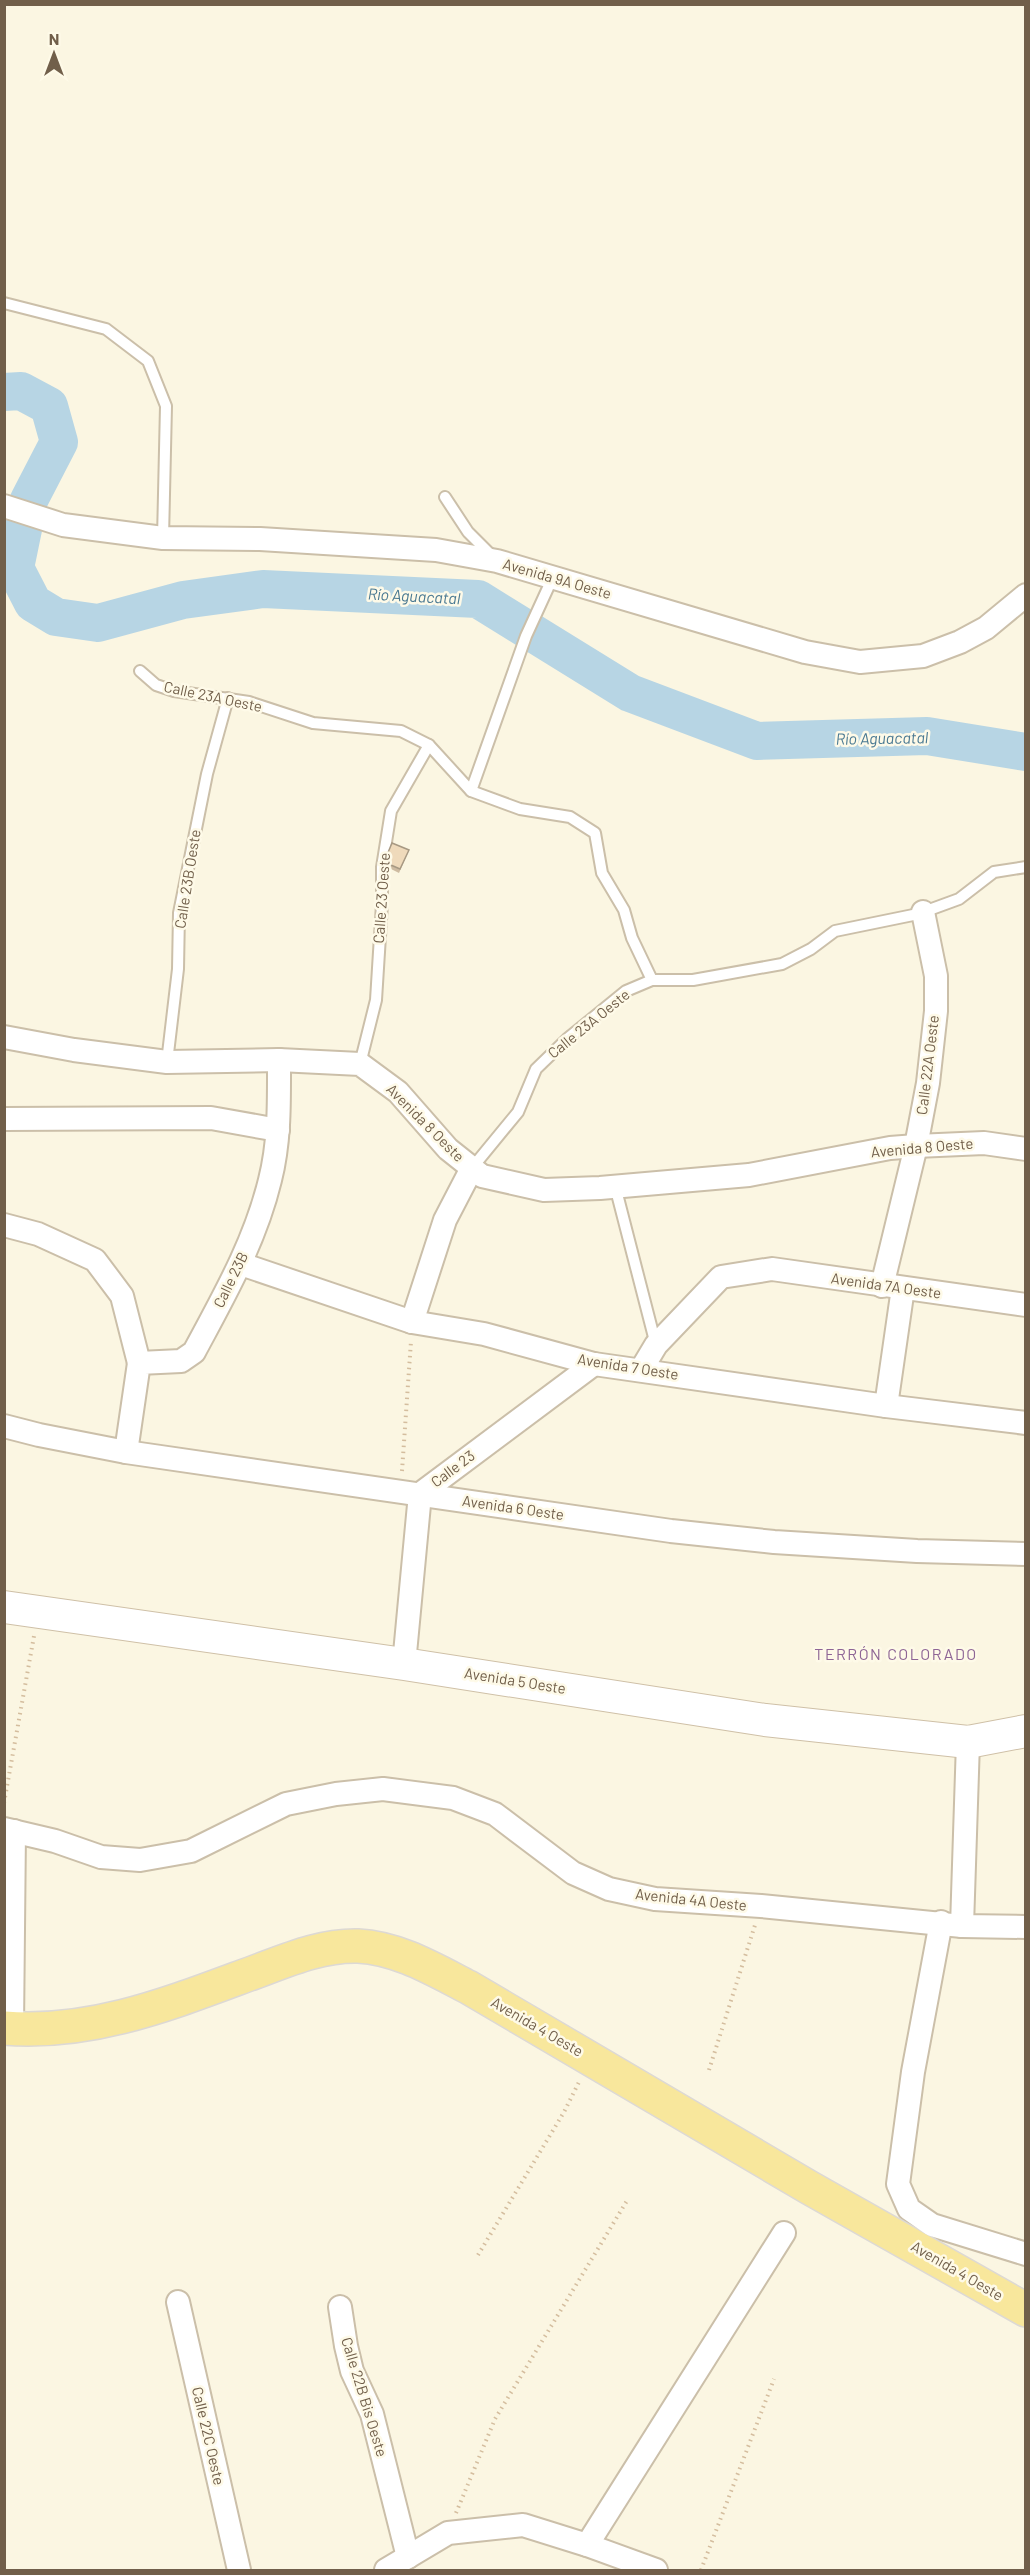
<svg xmlns="http://www.w3.org/2000/svg" width="1030" height="2575" viewBox="0 0 1030 2575" font-family="Barlow,sans-serif">
	<style>
		.lines { fill: none; stroke-linecap: round; stroke-linejoin: round }
		.river { stroke: #b7d5e4; stroke-width: 38 }
		.lane-casing { stroke: #cbbfa9; stroke-width: 14 }
		.street-casing { stroke: #cbbfa9; stroke-width: 26 }
		.secondary-casing { stroke: #cfc0a7; stroke-width: 34 }
		.primary-casing { stroke: #ddd9d4; stroke-width: 36 }
		.path { stroke: #d4bd9e; stroke-width: 4; stroke-dasharray: 1.5 4.5; stroke-linecap: butt }
		.lane { stroke: #fff; stroke-width: 10 }
		.street { stroke: #fff; stroke-width: 22 }
		.secondary { stroke: #fff; stroke-width: 32 }
		.primary { stroke: #f8e79c; stroke-width: 33 }
		.wall { fill: #cebba1 }
		.building { fill: #efdabb; stroke: #a79983; stroke-width: 1.5 }
		.labels { text-anchor: middle; stroke-width: 5; stroke-linejoin: round; paint-order: stroke }
		.street-label { font-size: 15px; fill: #715f4a; stroke: #fefae8 }
		.water-label { font-size: 16px; font-style: italic; fill: #4a7992; stroke: #fefae8 }
		.neighbourhood-label { font-size: 16px; letter-spacing: 1.5px; fill: #8e6595; stroke: #fefae8 }
	</style>
	<rect width="100%" height="100%" fill="#fbf6e2"/>
	<g class="lines">
		<!-- river -->
		<polyline class="river" points="4,392 21,391 49,406 59,442 29,500 15,568 33,603 56,617 98,623 183,600 263,589 478,599 630,693 757,741 927,736 1026,752"/>
		<!-- lane casing -->
		<g class="lane-casing">
			<g id="lane">
				<polyline points="4,303 106,329 148,361 166,406 163,538"/>
				<polyline points="445,497 468,532 493,557"/>
				<polyline points="140,671 156,685 174,691 249,702 313,723 401,731 429,745"/>
				<polyline points="471,791 520,809 570,817 595,833 602,873 624,910 632,938 652,980"/>
				<polyline points="167,1062 178,969 179,913 207,774 228,698"/>
				<polyline points="360,1064 376,1000 382,904 382,867 391,811 429,745 471,791 526,636 553,577"/>
				<polyline points="472,1168 518,1112 536,1069 567,1039 626,991 652,980 693,980 782,964 811,949 835,931 918,914 959,899 994,872 1026,867"/>
				<polyline points="615,1186 656,1345"/>
			</g>
		</g>
		<!-- street casing -->
		<g class="street-casing">
			<g id="street">
				<polyline points="4,506 63,525 163,538 260,539 436,550 497,561 805,652 860,662 923,656 960,642 986,628 1026,595"/>
				<polyline points="4,1037 74,1050 167,1062 279,1060 360,1064 398,1092 448,1149 482,1176 544,1190 600,1188 749,1175 890,1148 916,1146 984,1143 1026,1149"/>
				<polyline points="4,1119 211,1118 278,1130"/>
				<polyline points="4,1225 38,1234 95,1260 122,1296 139,1363"/>
				<polyline points="241,1264 412,1322 484,1334 594,1364 886,1406 1026,1423"/>
				<polyline points="882,1286 916,1146 928,1083 936,1011 936,976 923,912"/>
				<polyline points="412,1322 445,1220 472,1168"/>
				<polyline points="641,1370 656,1345 721,1277 772,1269 1026,1305"/>
				<polyline points="886,1406 903,1288"/>
				<polyline points="4,1426 39,1435 126,1452 671,1531 774,1542 917,1551 1026,1554"/>
				<path d="M126,1452L139,1363L181,1361L194,1352C224,1296 255,1242 270,1180C280,1141 279,1100 279,1060"/>
				<polyline points="404,1664 420,1494 594,1364"/>
				<polyline points="4,1829 55,1841 101,1857 140,1860 191,1851 286,1804 336,1794 383,1789 453,1798 495,1814 573,1873 609,1889 655,1899 761,1906 962,1926 1026,1927"/>
				<polyline points="941,1922 913,2072 898,2184 909,2209 932,2225 1026,2254"/>
				<polyline points="962,1926 968,1742"/>
				<polyline points="12,2028 14,1831"/>
				<polyline points="178,2302 239,2570"/>
				<polyline points="340,2307 346,2346 352,2371 372,2414 408,2557"/>
				<polyline points="587,2545 784,2233"/>
				<polyline points="386,2570 448,2533 523,2525 587,2545 656,2570"/>
			</g>
		</g>
		<!-- secondary casing -->
		<g class="secondary-casing">
			<polyline id="secondary" points="4,1607 404,1664 765,1720 968,1742 1026,1731"/>
		</g>
		<!-- primary casing -->
		<g class="primary-casing">
			<path id="primary" d="M4,2028C89,2035 166,2005 244,1976C281,1963 317,1945 358,1946C398,1948 433,1969 468,1987L810,2188L1026,2310"/>
		</g>
		<!-- path -->
		<g class="path">
			<polyline points="402,1471 411,1341"/>
			<polyline points="4,1803 34,1636"/>
			<polyline points="709,2070 755,1925"/>
			<polyline points="478,2255 564,2112 579,2082"/>
			<polyline points="456,2513 495,2419 628,2199"/>
			<polyline points="701,2570 774,2379"/>
		</g>
		<!-- lane -->
		<use href="#lane" class="lane"/>
		<!-- street -->
		<use href="#street" class="street"/>
		<!-- secondary -->
		<use href="#secondary" class="secondary"/>
		<!-- primary -->
		<use href="#primary" class="primary"/>
	</g>
	<!-- wall -->
	<polygon class="wall" points="392,843 409,850 399,873 383,865"/>
	<!-- building -->
	<polygon class="building" points="392,843 409,850 400,869 384,862"/>
	<g class="labels">
		<!-- street labels -->
		<g class="street-label">
			<text transform="translate(557 579) rotate(16)" y="5">Avenida 9A Oeste</text>
			<text transform="translate(213 697) rotate(12)" y="5">Calle 23A Oeste</text>
			<text transform="translate(188 879) rotate(-81)" y="5">Calle 23B Oeste</text>
			<text transform="translate(382 898) rotate(-86)" y="5">Calle 23 Oeste</text>
			<text transform="translate(589 1024) rotate(-39)" y="5">Calle 23A Oeste</text>
			<text transform="translate(928 1065) rotate(-83)" y="5">Calle 22A Oeste</text>
			<text transform="translate(425 1123) rotate(45)" y="5">Avenida 8 Oeste</text>
			<text transform="translate(922 1148) rotate(-5)" y="5">Avenida 8 Oeste</text>
			<text transform="translate(231 1280) rotate(-64)" y="5">Calle 23B</text>
			<text transform="translate(886 1286) rotate(8)" y="5">Avenida 7A Oeste</text>
			<text transform="translate(628 1367) rotate(9)" y="5">Avenida 7 Oeste</text>
			<text transform="translate(453 1469) rotate(-37)" y="5">Calle 23</text>
			<text transform="translate(513 1508) rotate(8)" y="5">Avenida 6 Oeste</text>
			<text transform="translate(515 1681) rotate(9)" y="5">Avenida 5 Oeste</text>
			<text transform="translate(691 1900) rotate(6)" y="5">Avenida 4A Oeste</text>
			<text transform="translate(537 2027) rotate(30)" y="5">Avenida 4 Oeste</text>
			<text transform="translate(957 2271) rotate(30)" y="5">Avenida 4 Oeste</text>
			<text transform="translate(364 2397) rotate(73)" y="5">Calle 22B Bis Oeste</text>
			<text transform="translate(208 2436) rotate(77)" y="5">Calle 22C Oeste</text>
		</g>
		<!-- water labels -->
		<g class="water-label">
			<text transform="translate(414 596) rotate(3)" y="6">Río Aguacatal</text>
			<text transform="translate(882 738) rotate(-1)" y="6">Río Aguacatal</text>
		</g>
		<!-- neighbourhood labels -->
		<g class="neighbourhood-label">
			<text x="896" y="1660">TERRÓN COLORADO</text>
		</g>
	</g>
	<!-- border -->
	<rect width="1030" height="2575" fill="none" stroke="#715f4a" stroke-width="12"/>
	<!-- north arrow -->
	<g transform="translate(54 54)" stroke="#fefae8" stroke-width="4.5" paint-order="stroke">
	<path d="M0-4.5L10 22L0 15L-10 22Z" fill="#715f4a"/>
	<text y="-9" font-size="16" font-weight="bold" text-anchor="middle" fill="#715f4a">N</text>
	</g>
</svg>
